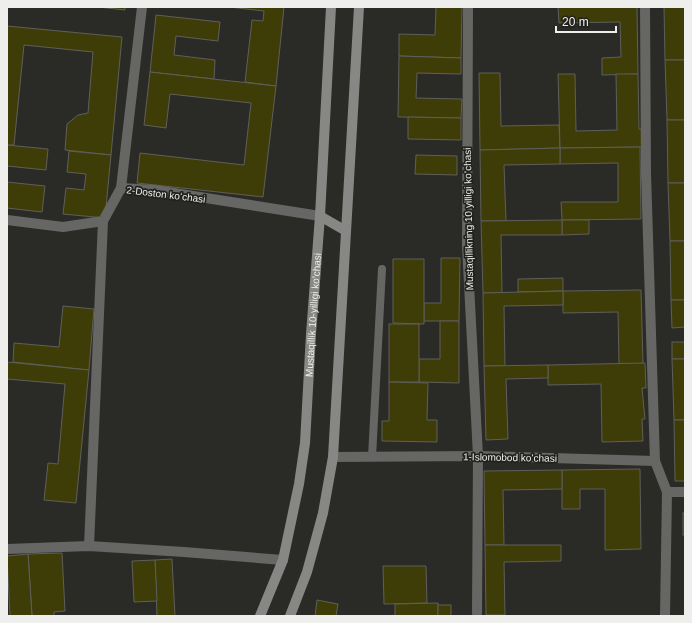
<svg xmlns="http://www.w3.org/2000/svg" width="692" height="623" viewBox="0 0 692 623" font-family="Helvetica,sans-serif">
	<style>
		.building { fill: #3f3d07; stroke: #5f5f5b }
		.lines { fill: none; stroke-linecap: round; stroke-linejoin: round }
		.service { stroke: #666664; stroke-width: 8 }
		.minor { stroke: #666664; stroke-width: 10 }
		.secondary { stroke: #878885; stroke-width: 10 }
		.labels { text-anchor: middle; stroke-width: 3.5; stroke-linejoin: round; paint-order: stroke }
		.street-label { font-size: 10px; fill: #eeeeec; stroke: #21211d }
	</style>
	<rect width="100%" height="100%" fill="#2a2b27"/>
	<!-- building -->
	<g class="building">
		<polygon points="98,7 125,7 125,10"/>
		<polygon points="229,7 284,7 276,86 245,82 252,20 263,21 264,11"/>
		<polygon points="436,7 462,7 461,58 399,56 399,34 435,35"/>
		<polygon points="558,7 637,7 638,74 602,75 602,58 621,57 620,22 559,23"/>
		<polygon points="664,7 685,7 685,60 665,60"/>
		<polygon points="156,15 220,22 218,41 176,36 174,55 215,60 214,79 150,72"/>
		<polygon points="7,26 122,37 111,155 65,150 67,124 78,115 88,113 93,52 24,45 14,145 7,145"/>
		<polygon points="399,56 461,58 461,74 417,73 416,98 462,99 461,118 398,117"/>
		<polygon points="665,60 685,60 685,120 667,120"/>
		<polygon points="150,72 276,86 263,197 137,183 140,153 244,165 251,103 170,94 166,128 144,125"/>
		<polygon points="479,73 500,73 501,126 559,125 560,148 480,150"/>
		<polygon points="558,74 575,74 576,131 617,130 616,74 638,74 639,129 643,129 644,147 560,148"/>
		<polygon points="408,117 461,118 461,140 408,139"/>
		<polygon points="667,120 685,120 685,183 668,183"/>
		<polygon points="7,145 48,149 46,170 7,166"/>
		<polygon points="640,147 641,219 562,220 561,202 618,202 618,163 560,164 560,148"/>
		<polygon points="560,148 560,164 504,165 506,221 481,221 480,150"/>
		<polygon points="69,151 111,155 105,218 63,214 66,188 84,190 86,174 67,172"/>
		<polygon points="416,155 457,156 457,175 415,174"/>
		<polygon points="7,182 45,186 42,212 7,208"/>
		<polygon points="668,183 685,183 685,241 670,241"/>
		<polygon points="562,220 589,220 589,234 562,235"/>
		<polygon points="562,220 562,235 501,235 502,293 483,293 481,221"/>
		<polygon points="670,241 685,241 685,300 671,300"/>
		<polygon points="441,258 460,258 459,321 424,321 424,303 441,303"/>
		<polygon points="393,259 424,259 424,324 393,323"/>
		<polygon points="563,278 563,291 518,292 518,279"/>
		<polygon points="641,290 643,364 619,364 618,312 563,313 563,291"/>
		<polygon points="563,291 563,305 504,306 505,366 484,366 483,293"/>
		<polygon points="671,300 685,300 685,327 672,328"/>
		<polygon points="63,306 94,309 89,370 13,362 14,343 59,347"/>
		<polygon points="440,321 459,321 459,383 419,382 419,359 440,359"/>
		<rect x="389" y="324" width="30" height="58"/>
		<rect x="672" y="342" width="13" height="17"/>
		<polygon points="672,359 685,359 685,420 674,420"/>
		<polygon points="7,362 89,370 76,503 44,500 48,463 58,464 65,384 7,379"/>
		<polygon points="645,363 646,388 642,388 645,419 642,419 643,441 602,442 601,384 548,385 548,365"/>
		<polygon points="548,365 548,378 506,379 508,439 486,440 484,366"/>
		<polygon points="389,382 428,383 427,420 437,420 437,442 382,441 382,421 389,421"/>
		<polygon points="674,420 685,420 685,481 675,481"/>
		<polygon points="640,469 641,549 605,550 605,489 580,489 580,509 562,509 562,470"/>
		<polygon points="562,470 562,489 503,490 504,545 485,545 484,471"/>
		<rect x="683" y="513" width="2" height="22"/>
		<polygon points="485,545 561,545 561,561 504,562 505,615 486,615"/>
		<polygon points="62,553 65,611 54,612 54,616 32,616 28,554"/>
		<polygon points="28,554 32,616 10,616 7,556"/>
		<polygon points="172,559 175,616 157,616 155,560"/>
		<polygon points="155,560 157,601 134,602 132,561"/>
		<polygon points="383,566 426,566 427,603 384,604"/>
		<polygon points="317,600 338,604 336,616 315,616"/>
		<polygon points="438,603 438,616 395,616 395,604"/>
		<rect x="438" y="605" width="13" height="11"/>
	</g>
	<g class="lines">
		<!-- service -->
		<polyline class="service" points="372,457 382,269"/>
		<!-- minor -->
		<g class="minor">
			<polyline points="468,7 467,246 478,456 477,613"/>
			<polyline points="645,7 646,173 655,461"/>
			<polyline points="121,188 142,7"/>
			<polyline points="7,220 63,227 103,221 121,188 155,190 320,216"/>
			<polyline points="333,457 478,456 655,461 667,492 665,616"/>
			<polyline points="667,492 685,492"/>
			<polyline points="89,546 103,221"/>
			<polyline points="7,549 89,546 184,552 283,560"/>
		</g>
		<!-- secondary -->
		<g class="secondary">
			<polyline points="320,216 346,231"/>
			<path id="s1" d="M260,616L283,560L299,484L305,443L311,334L320,216L331,7"/>
			<polyline points="290,616 307,572 323,513 333,457 359,7"/>
		</g>
	</g>
	<g class="labels">
		<!-- street labels -->
		<g class="street-label">
			<text transform="translate(166 194) rotate(7)" y="4">2-Doston koʻchasi</text>
			<text transform="translate(468 219) rotate(-91)" y="4">Mustaqillikning 10 yilligi koʻchasi</text>
			<text dy="4" stroke="none"><textPath href="#s1" startOffset="308">Mustaqillik 10-yilligi ko'chasi</textPath></text>
			<text transform="translate(510 457) rotate(1)" y="4">1-Islomobod koʻchasi</text>
		</g>
	</g>
	<!-- border -->
	<rect width="692" height="623" fill="none" stroke="#eeeeec" stroke-width="16"/>
	<!-- scale -->
	<path d="M556 26v6h60v-6" fill="none" stroke="#eeeeec" stroke-width="2"/>
	<text x="562" y="26" font-size="12" fill="#eeeeec" stroke="#21211d" stroke-width="3" paint-order="stroke">20 m</text>
</svg>
